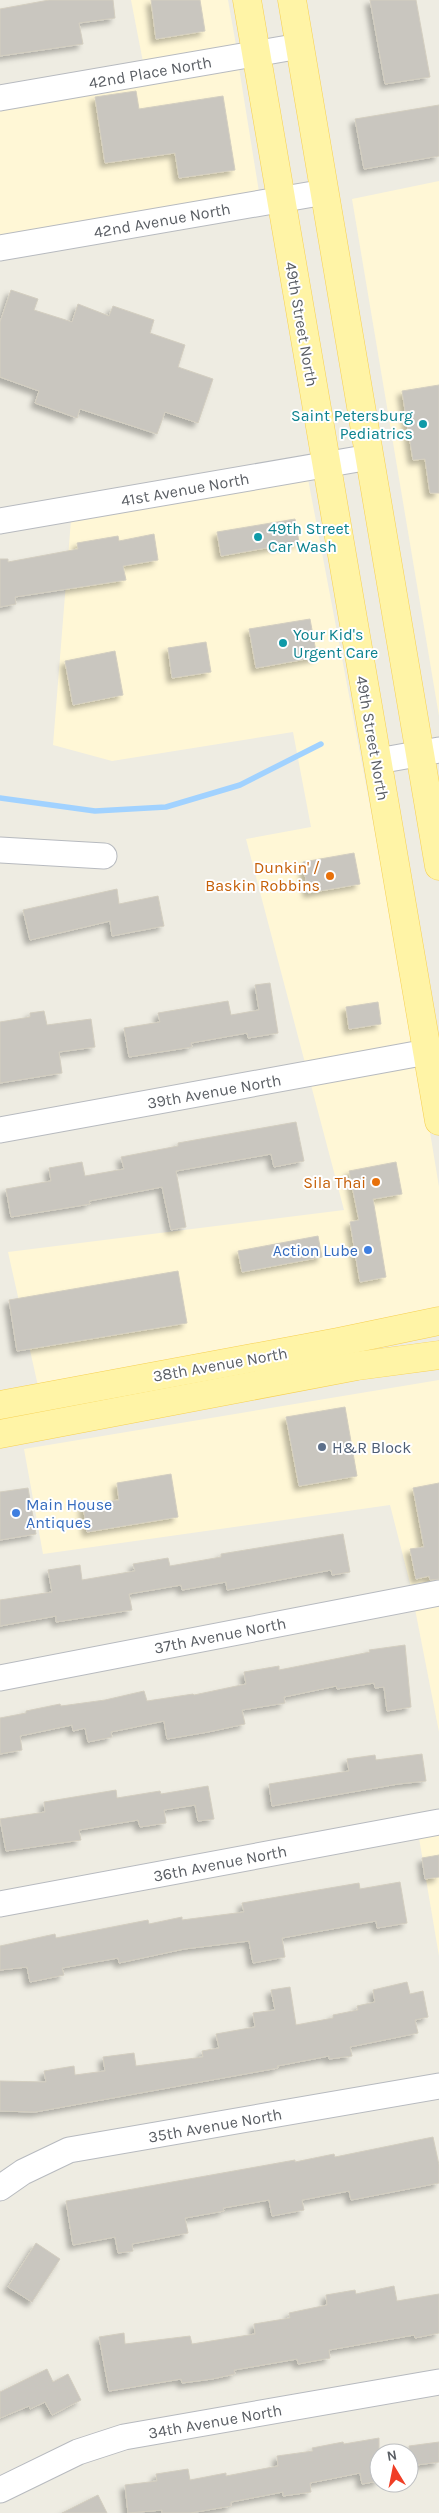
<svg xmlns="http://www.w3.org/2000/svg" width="439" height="2513" viewBox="0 0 439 2513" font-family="Karla,sans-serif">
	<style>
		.commercial { fill: #fff7d6 }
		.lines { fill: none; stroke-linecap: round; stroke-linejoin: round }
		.stream { stroke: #a1d2ff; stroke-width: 5.5 }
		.building { fill: #c9c6bf; stroke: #d3cec0; filter: url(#shadow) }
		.minor-casing { stroke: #b7babf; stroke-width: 27 }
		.major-casing { stroke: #f7d052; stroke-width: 29 }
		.minor { stroke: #fff; stroke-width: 25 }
		.major { stroke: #fff4a6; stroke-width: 28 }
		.culture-dot { fill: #0f9aa8; stroke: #fff; stroke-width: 2 }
		.food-dot { fill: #e8710a; stroke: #fff; stroke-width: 2 }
		.shop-dot { fill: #3f7fe0; stroke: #fff; stroke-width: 2 }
		.service-dot { fill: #5c6f8a; stroke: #fff; stroke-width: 2 }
		.labels { text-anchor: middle; stroke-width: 4; stroke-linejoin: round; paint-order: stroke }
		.street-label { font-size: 16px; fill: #5a5e64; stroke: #fff }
		.culture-label { font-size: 16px; fill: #0d838f; stroke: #fff; text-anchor: start }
		.food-label { font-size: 16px; fill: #c56008; stroke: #fff; text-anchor: end }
		.shop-label { font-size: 16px; fill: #366cbe; stroke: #fff; text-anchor: end }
		.service-label { font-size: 16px; fill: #4e5e75; stroke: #fff; text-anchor: start }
	</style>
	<defs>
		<filter id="shadow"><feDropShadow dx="-4.5" dy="4.5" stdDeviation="2.5" flood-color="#0004"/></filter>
	</defs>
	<rect width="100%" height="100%" fill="#eeece2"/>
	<!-- commercial -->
	<g class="commercial">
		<polygon points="131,0 228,0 236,45 143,62"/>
		<polygon points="239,68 259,192 0,237 0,109"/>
		<polygon points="439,181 439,716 352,199"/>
		<polygon points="308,479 415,1043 305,1063 246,839 311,827 293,732 112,761 53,745 71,520"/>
		<polygon points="419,1065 439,1187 439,1309 38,1386 8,1252 344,1210 311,1085"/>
		<polygon points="439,1380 439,1581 411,1587 390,1505 43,1554 24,1449"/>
		<polygon points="439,1604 439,1732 415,1609"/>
		<polygon points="439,1834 439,1956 419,1838"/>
	</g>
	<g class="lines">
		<!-- stream -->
		<polyline class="stream" points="0,798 95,811 166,807 240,785 321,744"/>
	</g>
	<!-- building -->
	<g class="building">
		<polygon points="49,0 113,0 115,18 79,23 83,44 0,56 0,9"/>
		<polygon points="151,0 200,0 205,31 156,39"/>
		<polygon points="370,0 416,0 430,77 385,84"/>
		<polygon points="136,91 139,109 223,96 235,170 179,178 175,153 105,163 95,97"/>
		<polygon points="439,105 439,156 364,169 355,119"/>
		<polygon points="11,290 38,299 34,310 72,322 78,304 109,316 113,306 154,320 150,333 185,345 178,367 213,379 198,423 165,412 157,434 80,409 77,418 35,403 39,391 0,377 0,322"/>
		<polygon points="439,385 439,493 430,493 425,459 413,460 402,391"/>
		<polygon points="295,519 299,542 221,556 217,532"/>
		<polygon points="154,534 158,560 123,566 126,580 15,597 16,604 0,607 0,559 8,559 8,562 78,549 77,543 118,536 119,541"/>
		<polygon points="310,619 317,657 256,668 249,629"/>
		<polygon points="206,642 211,672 172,678 168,648"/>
		<polygon points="115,651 123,695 73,705 65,661"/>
		<polygon points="354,853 360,884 308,893 303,862"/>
		<polygon points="117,889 119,904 158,896 164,926 112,936 110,921 30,940 23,910"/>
		<polygon points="270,983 278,1033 248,1038 247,1033 191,1043 192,1047 129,1057 124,1028 160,1022 158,1013 228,1001 231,1015 259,1010 255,985"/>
		<polygon points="378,1002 381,1024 349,1029 346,1007"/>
		<polygon points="44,1011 47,1025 91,1019 95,1047 59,1052 62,1073 0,1083 0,1022 30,1017 30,1013"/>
		<polygon points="296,1122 304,1161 274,1167 271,1154 176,1171 186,1227 171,1230 162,1187 89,1201 90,1204 11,1217 6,1189 51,1181 49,1168 82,1162 85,1176 124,1169 121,1157 178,1146 178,1143"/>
		<polygon points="396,1162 402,1194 373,1199 386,1277 360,1282 350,1222 359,1220 349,1171"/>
		<polygon points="318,1236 322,1257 242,1272 238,1251"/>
		<polygon points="178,1271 187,1323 17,1351 9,1300"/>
		<polygon points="345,1407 357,1476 299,1486 286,1417"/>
		<polygon points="171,1474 178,1517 87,1532 83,1505 119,1500 117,1483"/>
		<polygon points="439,1483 439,1579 430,1580 429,1576 416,1579 410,1549 424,1547 413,1488"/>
		<polygon points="28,1488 36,1534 0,1540 0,1492"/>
		<polygon points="343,1534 350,1572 332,1575 331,1570 227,1590 226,1582 182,1590 181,1585 129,1594 132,1610 56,1622 56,1616 0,1626 0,1600 52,1592 48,1570 80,1565 82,1580 135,1571 133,1564 168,1558 170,1566 221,1557 221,1554"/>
		<polygon points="405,1645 411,1707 387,1711 384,1687 375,1688 374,1683 337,1689 336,1686 284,1697 285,1703 242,1710 245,1724 208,1732 167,1739 164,1721 111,1732 112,1737 88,1742 85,1728 73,1731 72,1725 20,1736 22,1750 0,1754 0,1718 26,1713 26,1711 60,1704 61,1706 105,1700 144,1691 147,1701 193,1694 194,1695 246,1684 244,1672 279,1666 279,1670 370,1652 369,1650"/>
		<polygon points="422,1754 426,1781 398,1784 272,1806 269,1784 349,1771 347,1759 375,1755 376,1760"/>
		<polygon points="208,1786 214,1819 198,1821 195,1805 164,1810 166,1823 140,1827 138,1820 79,1830 81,1840 6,1851 0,1819 45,1812 44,1802 116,1790 117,1798 160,1791 161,1794"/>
		<polygon points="439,1855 439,1877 425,1879 422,1858"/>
		<polygon points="400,1882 407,1923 377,1928 376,1921 282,1938 285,1957 253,1963 249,1941 184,1949 119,1963 118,1958 62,1968 64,1975 30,1982 27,1967 0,1970 0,1946 55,1934 56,1938 148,1920 149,1924 182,1917 182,1920 244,1912 242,1903 359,1883 360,1889"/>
		<polygon points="407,1982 410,1994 423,1991 428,2017 415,2020 418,2033 350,2047 352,2056 329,2059 329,2056 277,2066 278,2068 35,2112 0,2111 0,2081 46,2082 44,2071 74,2066 75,2075 105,2071 103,2057 134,2053 136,2066 203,2057 202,2051 219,2048 216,2034 255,2027 253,2013 275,2010 271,1990 290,1987 296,2025 333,2018 333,2015 358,2010 357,2006 375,2002 373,1990"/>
		<polygon points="433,2137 439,2165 439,2183 351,2200 349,2191 302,2200 304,2210 272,2216 269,2200 223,2208 224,2211 185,2218 188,2233 132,2244 133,2251 118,2253 115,2237 73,2245 66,2201 295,2160 295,2162 334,2154 335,2157"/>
		<polygon points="36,2243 60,2259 32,2302 8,2287"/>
		<polygon points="394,2286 397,2301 439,2294 439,2333 415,2338 414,2335 329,2350 330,2358 298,2364 297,2359 234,2370 235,2374 212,2379 182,2383 181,2379 109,2391 99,2337 124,2333 125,2344 190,2336 192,2344 255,2334 254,2324 290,2318 289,2313 327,2305 326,2295 355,2290 356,2294"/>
		<polygon points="47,2369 53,2382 68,2374 81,2400 52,2415 45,2402 30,2409 29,2406 0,2418 0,2392"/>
		<polygon points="379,2438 379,2481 362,2484 360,2473 310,2483 311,2492 283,2496 283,2492 231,2502 231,2506 190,2513 162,2513 162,2510 128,2513 125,2485 157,2481 156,2474 188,2469 190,2480 226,2473 226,2476 278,2466 277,2456 313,2451 312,2448 343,2442 344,2444"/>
		<polygon points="439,2442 439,2462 409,2466 409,2446"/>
		<polygon points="98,2495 107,2513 62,2513"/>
	</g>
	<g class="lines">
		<!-- minor casing -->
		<g class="minor-casing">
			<g id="minor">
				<polyline points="0,98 300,46"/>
				<polyline points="0,248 325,192"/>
				<polyline points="0,521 370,457"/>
				<polyline points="378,761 439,750"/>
				<polyline points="0,850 104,856"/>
				<polyline points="0,1130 427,1052"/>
				<polyline points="0,1678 439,1593"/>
				<polyline points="0,1904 439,1822"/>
				<polyline points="0,2188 23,2172 69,2150 439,2086"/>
				<polyline points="0,2490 78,2452 124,2437 439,2382"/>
			</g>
		</g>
		<!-- major casing -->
		<g class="major-casing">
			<g id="major">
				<polyline points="247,0 439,1121"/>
				<polyline points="292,0 439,866"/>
				<polyline points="0,1405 338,1342 439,1321"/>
				<polyline points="0,1434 357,1366 439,1355"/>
			</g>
		</g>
		<!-- minor -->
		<use href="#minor" class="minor"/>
		<!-- major -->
		<use href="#major" class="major"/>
	</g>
	<!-- markers -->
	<g class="culture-dot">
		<circle cx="423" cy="424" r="5"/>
		<circle cx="258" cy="537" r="5"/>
		<circle cx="283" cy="643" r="5"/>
	</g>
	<g class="food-dot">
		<circle cx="330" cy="876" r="5"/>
		<circle cx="376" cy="1182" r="5"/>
	</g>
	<g class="shop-dot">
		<circle cx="368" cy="1250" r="5"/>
		<circle cx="16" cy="1513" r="5"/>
	</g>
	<circle class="service-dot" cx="322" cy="1447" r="5"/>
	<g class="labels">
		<!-- street labels -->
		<g class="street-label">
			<text transform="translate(150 72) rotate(-10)" y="6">42nd Place North</text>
			<text transform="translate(162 220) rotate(-10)" y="6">42nd Avenue North</text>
			<text transform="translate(302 324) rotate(80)" y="6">49th Street North</text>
			<text transform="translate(185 489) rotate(-10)" y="6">41st Avenue North</text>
			<text transform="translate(373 738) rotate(80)" y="6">49th Street North</text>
			<text transform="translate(214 1091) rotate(-10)" y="6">39th Avenue North</text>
			<text transform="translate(220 1364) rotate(-10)" y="6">38th Avenue North</text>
			<text transform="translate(220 1635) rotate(-11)" y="6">37th Avenue North</text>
			<text transform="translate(220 1863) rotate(-11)" y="6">36th Avenue North</text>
			<text transform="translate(215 2125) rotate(-10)" y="6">35th Avenue North</text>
			<text transform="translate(215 2421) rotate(-10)" y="6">34th Avenue North</text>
		</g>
		<!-- culture labels -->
		<g class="culture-label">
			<text x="413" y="421" text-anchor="end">Saint Petersburg<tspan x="413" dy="18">Pediatrics</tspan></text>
			<text x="268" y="534">49th Street<tspan x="268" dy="18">Car Wash</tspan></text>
			<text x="293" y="640">Your Kid's<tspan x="293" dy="18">Urgent Care</tspan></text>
		</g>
		<!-- food labels -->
		<g class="food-label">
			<text x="320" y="873">Dunkin' /<tspan x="320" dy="18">Baskin Robbins</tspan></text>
			<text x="366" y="1188">Sila Thai</text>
		</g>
		<!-- shop labels -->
		<g class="shop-label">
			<text x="358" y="1256">Action Lube</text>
			<text x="26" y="1510" text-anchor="start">Main House<tspan x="26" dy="18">Antiques</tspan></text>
		</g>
		<!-- service labels -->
		<g class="service-label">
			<text x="332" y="1453">H&amp;R Block</text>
		</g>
	</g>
	<!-- north arrow -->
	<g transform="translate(394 2468) rotate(350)"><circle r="24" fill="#ffffff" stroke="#bdbfc1"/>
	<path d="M0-4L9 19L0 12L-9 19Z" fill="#f03e26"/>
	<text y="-8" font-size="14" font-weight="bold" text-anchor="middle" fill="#5a5e64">N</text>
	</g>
</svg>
